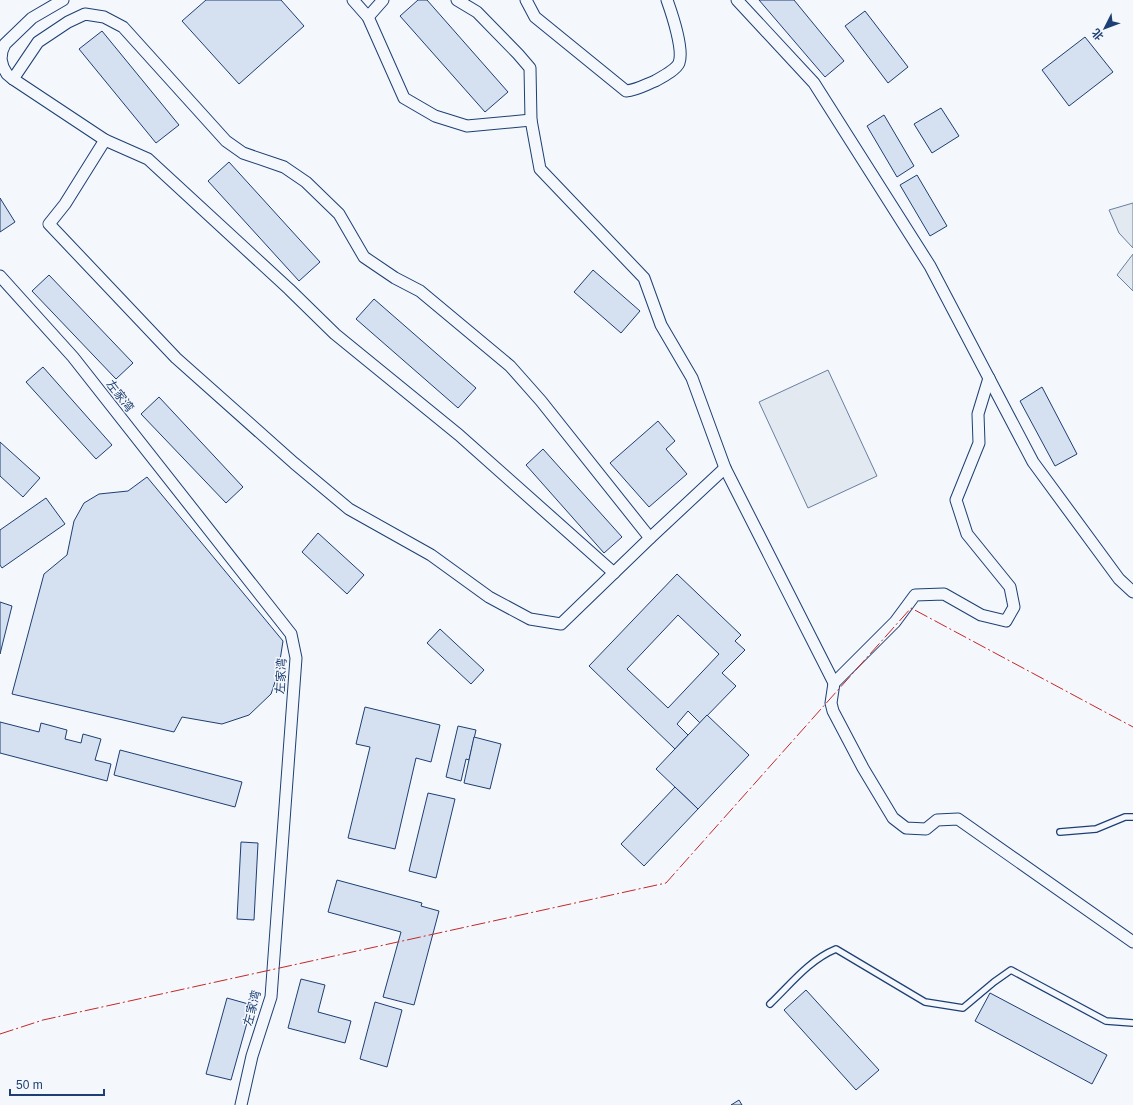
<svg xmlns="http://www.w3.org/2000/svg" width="1133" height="1105" viewBox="0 0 1133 1105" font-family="Arial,'Noto Sans SC',sans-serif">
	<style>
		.green { fill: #e3e9f0; stroke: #687fa3 }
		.building { fill: #d5e0f0; stroke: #1d3f73; fill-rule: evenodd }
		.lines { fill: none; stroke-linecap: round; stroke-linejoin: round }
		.service-casing { stroke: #1d3f73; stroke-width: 8 }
		.minor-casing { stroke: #1d3f73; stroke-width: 13 }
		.service { stroke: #f4f7fb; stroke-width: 5.5 }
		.minor { stroke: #f4f7fb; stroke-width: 11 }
		.power { stroke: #c62828; stroke-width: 1; stroke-dasharray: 14 3 2 3; stroke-linecap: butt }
		.labels { text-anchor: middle; stroke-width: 3; stroke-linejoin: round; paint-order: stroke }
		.street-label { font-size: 12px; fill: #1d3f73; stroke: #f4f7fb }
	</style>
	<rect width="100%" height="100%" fill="#f4f7fb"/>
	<!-- green -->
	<g class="green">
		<polygon points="1133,203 1133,248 1119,233 1109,210"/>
		<polygon points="1133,254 1133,291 1117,275"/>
		<polygon points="828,370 877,476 808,508 759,402"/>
	</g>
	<!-- building -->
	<g class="building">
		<polygon points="206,0 281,0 304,26 239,84 182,21"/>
		<polygon points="418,0 427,0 508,92 485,112 400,16"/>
		<polygon points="759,0 794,0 844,61 825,77"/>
		<polygon points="865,11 908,67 888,83 845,26"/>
		<polygon points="102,31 179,125 156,143 79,49"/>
		<polygon points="1085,37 1113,72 1069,106 1042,70"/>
		<polygon points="941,108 959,136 932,153 914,124"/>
		<polygon points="884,115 914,166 897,177 867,126"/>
		<polygon points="229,162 320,262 299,281 208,181"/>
		<polygon points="917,175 947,226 930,236 900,185"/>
		<polygon points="0,198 15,222 0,232"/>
		<polygon points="593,270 640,311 621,333 574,292"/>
		<polygon points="49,275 133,363 116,379 32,291"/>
		<polygon points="374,299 476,388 458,408 356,319"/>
		<polygon points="43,367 112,445 96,459 26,382"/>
		<polygon points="1042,387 1077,454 1055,466 1020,401"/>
		<polygon points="159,397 243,487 226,503 141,414"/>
		<polygon points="658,421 675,441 666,449 687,474 649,507 610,463"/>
		<polygon points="0,442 40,478 23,497 0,476"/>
		<polygon points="543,449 622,537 604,553 526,465"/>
		<polygon points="147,477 283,641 278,673 271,694 249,715 222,724 182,717 174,732 12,694 44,574 67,555 74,521 84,503 99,494 128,491"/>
		<polygon points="46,498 65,524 2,568 0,565 0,530"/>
		<polygon points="318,533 364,575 347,594 302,552"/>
		<path d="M677,574L741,635L735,641L745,650L722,673L736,686L700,723L688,711L677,724L688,735L675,749L589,666ZM678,615L719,654L668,708L627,669Z"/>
		<polygon points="0,602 12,606 0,654"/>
		<polygon points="440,629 484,670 471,684 427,643"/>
		<polygon points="365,707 440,725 431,762 416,758 395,849 348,838 370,747 356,744"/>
		<polygon points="707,715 749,755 698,809 656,769"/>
		<polygon points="0,722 39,732 41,723 67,730 65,739 81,743 83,734 101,739 95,760 111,764 107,781 0,753"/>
		<polygon points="458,726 476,730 469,760 466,759 461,781 446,777"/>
		<polygon points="474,737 501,744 490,789 464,783"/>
		<polygon points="120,750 242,782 235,807 114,775"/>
		<polygon points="675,787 698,809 644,866 621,844"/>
		<polygon points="428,793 455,799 436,878 409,871"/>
		<polygon points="241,842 258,843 254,920 237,919"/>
		<polygon points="337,880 422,903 421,906 439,911 414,1005 383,997 401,932 328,912"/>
		<polygon points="301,979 325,985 318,1012 351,1021 345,1043 288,1028"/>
		<polygon points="806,990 879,1070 856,1090 784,1010"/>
		<polygon points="990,993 1107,1055 1092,1084 975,1021"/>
		<polygon points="227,998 252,1005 231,1080 206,1074"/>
		<polygon points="375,1002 402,1010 387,1067 360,1059"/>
		<polygon points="739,1100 742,1105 731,1105"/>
	</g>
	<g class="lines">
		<!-- service casing -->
		<g class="service-casing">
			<g id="service">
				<polyline points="1060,832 1096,829 1125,817 1133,817"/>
				<path d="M770,1004C790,985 809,960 836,949L925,1002L963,1008L994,982L1011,970L1106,1021L1133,1023"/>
			</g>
		</g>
		<!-- minor casing -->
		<g class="minor-casing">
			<g id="minor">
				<polyline points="63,0 32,18 5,44 2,51 1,59 3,67 7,74 13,79 105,140 148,159 289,289 335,334 459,435 614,573"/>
				<polyline points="353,0 368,17 404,98 435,116 467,126 531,120"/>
				<polyline points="457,0 477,12 518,54 530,68 531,120 540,169 644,278 661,325 692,378 725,468 834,683"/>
				<path d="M526,0L535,17L626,91C637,90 645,85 655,81C662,77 676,70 679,63C684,50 672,14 667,0"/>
				<polyline points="737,0 814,83 930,266 1033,462 1119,579 1133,592"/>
				<polyline points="368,17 383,0"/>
				<polyline points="13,79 38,42 68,22 85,14 104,17 123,27 226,141 243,153 284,167 306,182 339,214 364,257 395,278 420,291 510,366 541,401 650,538"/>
				<polyline points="105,140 65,204 49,224 176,358 294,463 349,509 431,555 489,597 530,619 561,624 650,538 725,468"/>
				<polyline points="0,276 73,357 291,634 296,658 271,997 252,1056 241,1105"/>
				<polyline points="989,378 978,414 979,443 956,500 967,534 1010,587 1014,607 1006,621 981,615 944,594 915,595 895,622 834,683 831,703 833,711 863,768 893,818 906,828 926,829 937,820 958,819 1133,942"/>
			</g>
		</g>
		<!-- service -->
		<use href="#service" class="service"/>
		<!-- minor -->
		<use href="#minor" class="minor"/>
		<!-- power -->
		<polyline class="power" points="0,1034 43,1020 666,883 911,608 1133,727"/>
	</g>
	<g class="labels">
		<!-- street labels -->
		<g class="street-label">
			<text transform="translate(120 396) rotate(52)" y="4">左家湾</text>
			<text transform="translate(281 676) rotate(-87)" y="4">左家湾</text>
			<text transform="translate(252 1008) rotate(-75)" y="4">左家湾</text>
		</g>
	</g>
	<!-- north arrow -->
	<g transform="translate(1105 28) rotate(228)" stroke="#f4f7fb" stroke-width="3" paint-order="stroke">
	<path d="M0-3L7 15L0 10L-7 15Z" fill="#1d3f73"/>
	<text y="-6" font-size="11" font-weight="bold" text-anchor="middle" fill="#1d3f73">北</text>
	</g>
	<!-- scale -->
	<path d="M10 1089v6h94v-6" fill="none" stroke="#1d3f73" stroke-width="2"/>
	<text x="16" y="1089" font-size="12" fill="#1d3f73" stroke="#f4f7fb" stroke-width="3" paint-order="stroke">50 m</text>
</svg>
